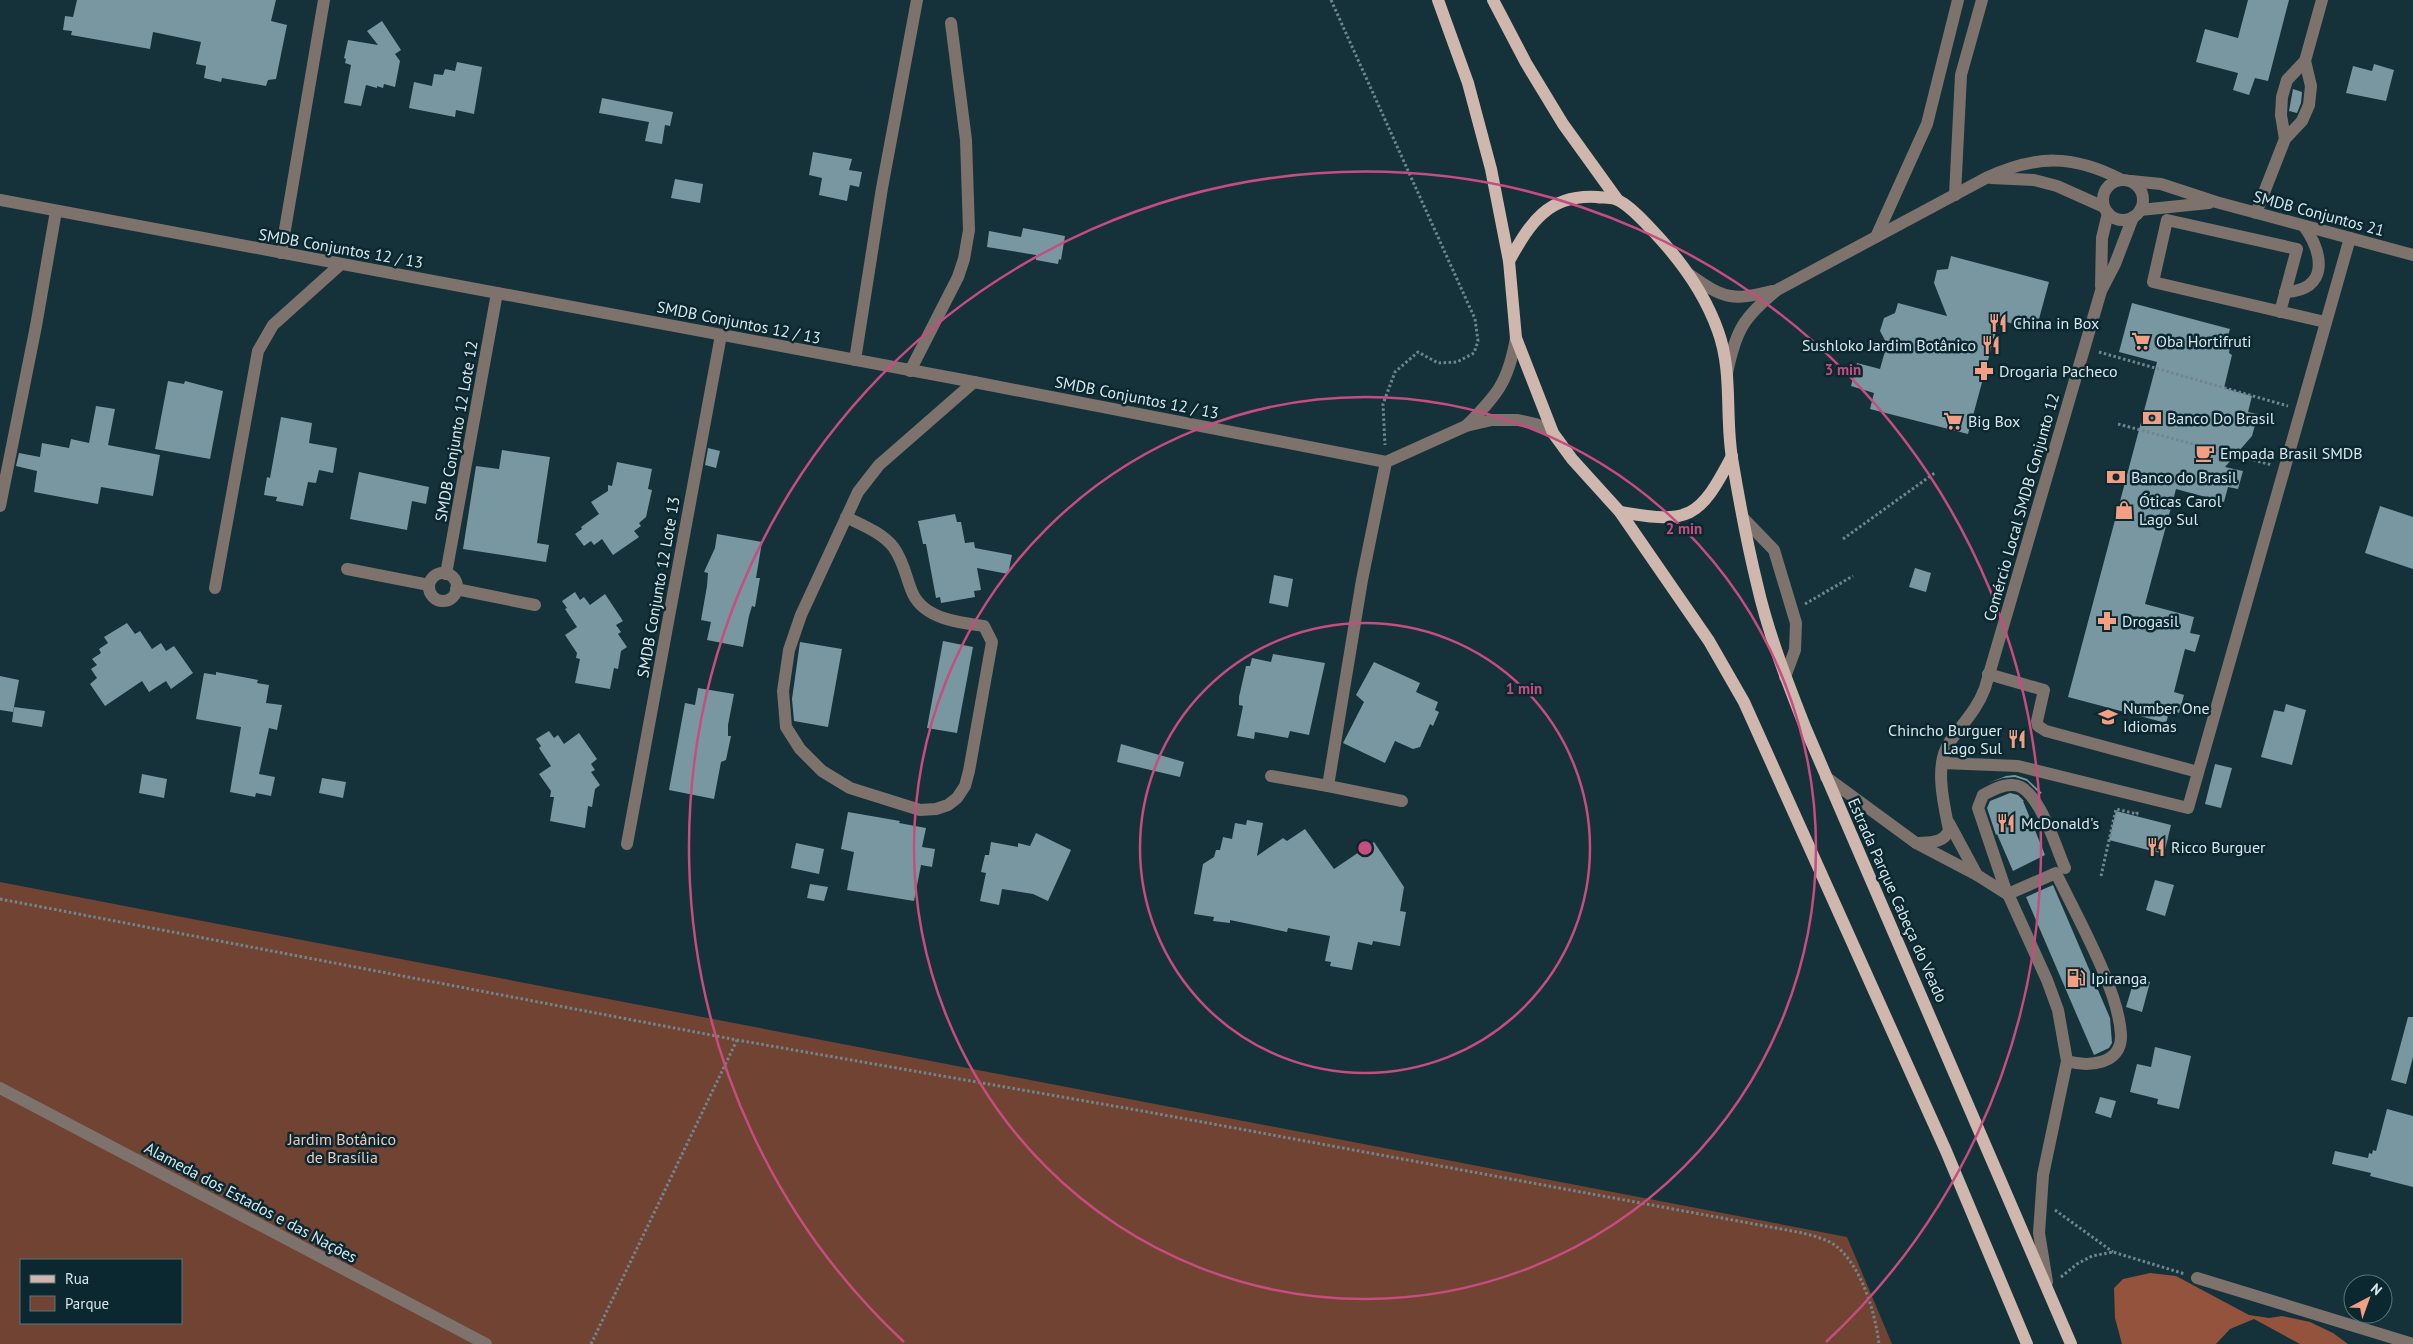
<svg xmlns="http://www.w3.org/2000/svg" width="2413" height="1344" viewBox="0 0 2413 1344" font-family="'PT Sans',sans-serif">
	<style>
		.green { fill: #714333; fill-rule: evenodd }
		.forest { fill: #94533c }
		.building { fill: #7997a1 }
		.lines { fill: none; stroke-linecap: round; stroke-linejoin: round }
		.path { stroke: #70868d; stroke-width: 3; stroke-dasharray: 2.5 2.5; stroke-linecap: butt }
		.minor { stroke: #7e726d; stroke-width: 12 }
		.major { stroke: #d0b7ae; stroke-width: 12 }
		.ring { fill: none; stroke: #c74c7f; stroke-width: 2.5 }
		.labels { text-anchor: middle; stroke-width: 5; stroke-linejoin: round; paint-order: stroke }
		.street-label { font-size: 16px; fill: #d7e7ec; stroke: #0b272f }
		.poi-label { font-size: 16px; fill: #d7e7ec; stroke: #0b272f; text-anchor: start }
		.park-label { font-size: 16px; fill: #f2c9bc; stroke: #0b272f }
		.centre { fill: #c74c7f; stroke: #0b272f; stroke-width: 2.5 }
		.ring-label { font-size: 15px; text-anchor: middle; font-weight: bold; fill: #c74c7f; stroke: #0b272f; stroke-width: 5; stroke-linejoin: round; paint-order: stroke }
	</style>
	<rect width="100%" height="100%" fill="#153139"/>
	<!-- green -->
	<path class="green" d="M0,882L1847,1237L1892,1344H0ZM21,1260H181V1323H21Z"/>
	<!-- forest -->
	<polygon class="forest" points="2150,1273 2176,1276 2249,1315 2269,1318 2282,1316 2310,1322 2333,1333 2348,1344 2300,1344 2254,1319 2230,1329 2216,1344 2122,1344 2115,1318 2114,1288 2123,1279"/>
	<!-- building -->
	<g class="building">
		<polygon points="77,0 276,0 271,21 287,25 276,79 268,80 266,86 222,78 221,82 204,78 206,66 196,64 201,42 153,32 150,49 71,35 72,31 63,30 65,16 73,17"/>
		<polygon points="2248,0 2289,0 2268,81 2255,78 2249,95 2233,90 2238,73 2196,62 2205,29 2238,38"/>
		<polygon points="382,21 401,50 395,54 400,61 395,87 384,84 383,88 377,86 377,88 366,85 361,106 344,103 351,65 345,63 346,59 344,58 348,40 378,45 367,31"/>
		<polygon points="457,62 482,67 474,114 456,110 455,117 409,108 414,82 432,86 434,74 443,75 445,69 455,71"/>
		<polygon points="2374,64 2394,70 2386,101 2346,93 2353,66 2372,71"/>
		<polygon points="2293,89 2302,92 2301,103 2297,113 2289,111"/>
		<polygon points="602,98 673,112 670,126 665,125 662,144 645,141 649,122 599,113"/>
		<polygon points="813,152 852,159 849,170 862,172 859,187 850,185 847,201 819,195 822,178 809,175"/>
		<polygon points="675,179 703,184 700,203 671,198"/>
		<polygon points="1023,228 1065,236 1061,260 1059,259 1058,264 1036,260 1036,255 987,247 989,231 1021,237"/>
		<polygon points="1951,256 2049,282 2036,330 1999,320 1968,434 1870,409 1874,393 1851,386 1857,363 1880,369 1887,344 1880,331 1884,318 1895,313 1898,303 1947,316 1934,283 1937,270 1948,269"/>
		<polygon points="2132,303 2230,329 2225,346 2230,347 2229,353 2232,355 2224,388 2252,396 2248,412 2258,414 2252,436 2225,467 2243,471 2238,489 2228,487 2224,502 2176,489 2145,604 2194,617 2190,633 2200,635 2195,652 2185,649 2174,692 2184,695 2179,713 2170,709 2166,723 2068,697 2157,362 2119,352"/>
		<polygon points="168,381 184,384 185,381 223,391 210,459 155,449"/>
		<polygon points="96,406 115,409 108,445 160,455 153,496 101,487 98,504 34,492 37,471 16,466 19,453 40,457 42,443 69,448 71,439 89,443"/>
		<polygon points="281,417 312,423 309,443 337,448 333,473 319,470 316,483 308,482 303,506 276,501 277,497 264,495 267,477 270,478"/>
		<polygon points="708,448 720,451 716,468 705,465"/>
		<polygon points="502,450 550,457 537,543 549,545 546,562 463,549 476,466 499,469"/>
		<polygon points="617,462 652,469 648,489 652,490 646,517 639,523 641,526 634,531 639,537 613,555 602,539 594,545 591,541 584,546 575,534 582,529 581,527 599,514 591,502 608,491 608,485 612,486"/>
		<polygon points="359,472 429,487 426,504 412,501 407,530 350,519"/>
		<polygon points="2380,506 2413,517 2413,569 2365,553"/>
		<polygon points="955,514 957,522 961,522 965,543 974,542 975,548 1012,555 1008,574 977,568 981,590 974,591 975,597 941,603 940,597 936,598 926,544 923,544 918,521"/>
		<polygon points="717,534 762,542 756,578 760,578 755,607 752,606 749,616 743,647 707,640 711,622 701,620 707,586 708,573 704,572 715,548"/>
		<polygon points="1915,568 1931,573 1926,592 1909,587"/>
		<polygon points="1274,575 1293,579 1288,607 1269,603"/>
		<polygon points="575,592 580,600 584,597 590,605 605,594 623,621 616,625 621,632 618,634 627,647 621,651 618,669 614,668 610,689 575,683 580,659 576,658 577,653 565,635 577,627 565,609 567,608 562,601"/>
		<polygon points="127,623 135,634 140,631 152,649 161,643 166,651 174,646 193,673 171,689 166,681 149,692 142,681 105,706 90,684 97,678 91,669 97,665 92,659 101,653 99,649 108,643 104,637"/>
		<polygon points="943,641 973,647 957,733 927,728"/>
		<polygon points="800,642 842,649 828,727 794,721 792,699"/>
		<polygon points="1273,654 1325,663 1309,735 1290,731 1288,738 1255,732 1254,739 1237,736 1243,706 1239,705 1239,697 1246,666 1250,666 1252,658 1271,662"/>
		<polygon points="1374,662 1420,683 1416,692 1438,702 1435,710 1439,712 1433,726 1430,724 1420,747 1413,749 1395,741 1385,763 1343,743 1364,702 1356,695"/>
		<polygon points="216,672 258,680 257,683 269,685 266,703 282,705 277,730 269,728 259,774 275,777 271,796 256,793 255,797 230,792 241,727 196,719 204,673 216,675"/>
		<polygon points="0,676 19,680 13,712 0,710"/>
		<polygon points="698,688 734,694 728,725 728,736 731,736 726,760 721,762 714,799 669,790 685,703 695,705"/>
		<polygon points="2286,704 2306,710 2292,765 2261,757 2274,710 2284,712"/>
		<polygon points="14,707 45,711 42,727 12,722"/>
		<polygon points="549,731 554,738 558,735 564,744 579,733 597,759 591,764 595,770 591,772 600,785 595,789 592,807 588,806 585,828 550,821 554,797 550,797 551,791 539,774 551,766 539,748 541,746 536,739"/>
		<polygon points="1121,744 1184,762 1180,777 1117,762"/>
		<polygon points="2215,764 2232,768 2221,808 2205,804"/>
		<polygon points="142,774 167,779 164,798 139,793"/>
		<polygon points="2006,776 2015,775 2027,779 2042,793 2040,794 2027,781 2015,777 2003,778 1988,783"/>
		<polygon points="322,778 346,782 343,798 319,793"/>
		<polygon points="2010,793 2018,795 2024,801 2023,801 2045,855 2013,871 1997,834 1996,835 1987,808 1990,801"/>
		<polygon points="2116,811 2171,825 2164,854 2109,840"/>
		<polygon points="848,812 900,821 899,823 926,828 922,847 935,849 932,867 921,865 914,901 847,890 854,852 841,849"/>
		<polygon points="1247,820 1263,823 1257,856 1283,838 1287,841 1305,829 1334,869 1374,842 1404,887 1400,911 1406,912 1400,946 1373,941 1372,945 1358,942 1352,970 1330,966 1331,962 1325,961 1330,936 1288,928 1287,932 1230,920 1230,923 1213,921 1214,917 1194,914 1203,864 1214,857 1216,850 1220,850 1223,837 1232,839 1235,823 1246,825"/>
		<polygon points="1036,833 1071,850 1048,901 1033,894 1002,889 999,905 980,901 986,873 981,872 985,855 989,855 991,842 1018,847 1018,843 1030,846"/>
		<polygon points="796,843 824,849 819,874 791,868"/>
		<polygon points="2155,880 2174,885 2165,916 2146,910"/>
		<polygon points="810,884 828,887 824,901 807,898"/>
		<polygon points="2053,885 2110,1018 2112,1043 2109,1048 2094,1055 2026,897"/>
		<polygon points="2135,977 2150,982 2142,1012 2126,1007"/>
		<polygon points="2408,1017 2413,1017 2413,1057 2406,1084 2391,1080"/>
		<polygon points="2155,1047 2191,1056 2179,1109 2157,1104 2158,1099 2130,1092 2137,1064 2151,1067"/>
		<polygon points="2100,1097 2116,1101 2111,1118 2095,1113"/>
		<polygon points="2387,1109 2413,1116 2413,1187 2370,1176 2371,1173 2332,1164 2335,1151 2368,1158 2369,1153 2372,1154 2373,1150 2376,1151"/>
	</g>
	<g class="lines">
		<!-- path -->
		<g class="path">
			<polyline points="1331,0 1475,319 1478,341 1474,353 1457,362 1438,363 1418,352 1395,372 1383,404 1385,445"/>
			<polyline points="2099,352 2288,406"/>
			<polyline points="2118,424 2272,465"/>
			<polyline points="1843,539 1936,472"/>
			<polyline points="1805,604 1853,576"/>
			<polyline points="2101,876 2116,809 2137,814 2137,811"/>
			<path d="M0,899L737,1040L1148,1112L1803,1233C1814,1236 1827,1239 1836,1246C1862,1267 1875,1312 1879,1344"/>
			<polyline points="2055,1210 2113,1252"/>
			<polyline points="2061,1277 2077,1264 2092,1256 2113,1252 2185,1274"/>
			<polyline points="591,1344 737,1040"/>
		</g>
		<!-- minor -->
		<g class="minor">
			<polyline points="2285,139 2281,115 2282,97 2287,80 2305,61 2322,0"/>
			<polyline points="1991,178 2034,180 2057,186 2104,207"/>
			<circle cx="2123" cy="200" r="20"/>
			<polyline points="2131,181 2161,184 2216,202 2413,255"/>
			<polyline points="1955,195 1961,75 1982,0"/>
			<polyline points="0,200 974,382 1386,462 1466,426 1492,420 1518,420 1536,424 1553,433"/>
			<polyline points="2140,210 2209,203"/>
			<polyline points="2256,213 2285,139 2302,121 2309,105 2311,86 2305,61"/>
			<polyline points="1876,237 1927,124 1958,0"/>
			<polyline points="281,253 324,0"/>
			<path d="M1690,275C1724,299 1732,301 1772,291"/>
			<polyline points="2101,286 2102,238 2108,213"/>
			<path d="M2285,292C2330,290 2323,253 2304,226"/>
			<polyline points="2280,312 2297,249 2167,220 2153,282 2325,322"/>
			<polyline points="855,360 882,188 917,0"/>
			<polyline points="910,371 958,277 964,259 969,230 966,140 951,23"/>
			<path d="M1727,373C1736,330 1743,318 1777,290L1986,178C2035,155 2073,154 2122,180"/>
			<path d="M1466,426C1497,395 1508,383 1516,338"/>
			<polyline points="0,506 36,326 56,211"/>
			<path d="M846,517C862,525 883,533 894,548C905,564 906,579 913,594C925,619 960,623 984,626L992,642L969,771L965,786L957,798L948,805L936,809L920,810L850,788L822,771L800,749L786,727L783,691L789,650L801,615L858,492L879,465L974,382"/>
			<polyline points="1743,518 1774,550 1796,623 1795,650 1785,677"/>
			<polyline points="347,569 429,585"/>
			<circle cx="443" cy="587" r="14"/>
			<polyline points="446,574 497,293"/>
			<polyline points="215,588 258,351 273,325 341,264"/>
			<polyline points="456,589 535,605"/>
			<polyline points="1988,674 2044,690 2037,721 2038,726 2046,731 2198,772"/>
			<polyline points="1942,763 2018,766 2188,808 2350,238"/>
			<polyline points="1271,776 1328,786 1362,580 1386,462"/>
			<polyline points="1826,777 1916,843 1977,875"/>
			<polyline points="1328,786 1402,801"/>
			<polyline points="1949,823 1977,875 2007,894"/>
			<path d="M1916,843C1928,842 1944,844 1949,830C1944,805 1934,766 1949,743C1962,724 1977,710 1985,688L2101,291L2115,264L2133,217"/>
			<polyline points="627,844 721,335"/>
			<path d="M2006,891L1978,808L1983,795C1992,790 2003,784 2013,785C2038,785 2056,848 2065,868"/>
			<polyline points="0,1088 486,1344"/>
			<polyline points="2197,1278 2413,1344"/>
			<path d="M2047,1282L2039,1233L2043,1175L2067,1061L2058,1010L2047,980L2008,894L2056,873C2076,915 2119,990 2121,1035C2122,1065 2088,1067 2067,1061"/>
		</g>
		<!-- major -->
		<g class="major">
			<polyline points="1438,0 1468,83 1491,169 1509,261 1516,338 1553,433 1572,459 1620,512 1709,641 1744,702 1946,1151 2027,1344"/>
			<polyline points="1493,0 1526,63 1563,124 1617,199"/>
			<path d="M1509,261C1530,223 1548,194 1597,197C1602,198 1610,197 1615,199C1629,203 1653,231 1663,242C1686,268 1706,297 1718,331C1733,372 1725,416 1732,458C1739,500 1747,543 1757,584C1768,633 1787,681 1805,727L2071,1344"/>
			<path d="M1620,512C1690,524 1699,519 1732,456"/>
		</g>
	</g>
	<!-- distance rings -->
	<g class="ring">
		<circle cx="1365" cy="848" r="225"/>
		<circle cx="1365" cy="848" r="451"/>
		<path d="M904 1342A676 676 0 1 1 1826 1342"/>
	</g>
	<!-- icons -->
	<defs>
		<g id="restaurant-bare" transform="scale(1.5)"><path d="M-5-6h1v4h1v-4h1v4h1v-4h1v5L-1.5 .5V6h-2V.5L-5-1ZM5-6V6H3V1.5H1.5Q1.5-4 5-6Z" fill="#f39f83" stroke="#0b272f" stroke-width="2.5" paint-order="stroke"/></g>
		<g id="supermarket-bare" transform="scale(1.5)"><path d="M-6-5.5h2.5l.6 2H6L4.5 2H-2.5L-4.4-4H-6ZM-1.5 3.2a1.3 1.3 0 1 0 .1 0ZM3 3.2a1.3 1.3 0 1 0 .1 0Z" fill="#f39f83" stroke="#0b272f" stroke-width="2.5" paint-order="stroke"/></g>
		<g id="pharmacy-bare" transform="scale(1.5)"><path d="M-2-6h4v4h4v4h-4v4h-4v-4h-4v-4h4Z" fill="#f39f83" stroke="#0b272f" stroke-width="2.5" paint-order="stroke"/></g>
		<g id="bank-bare" transform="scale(1.5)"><path d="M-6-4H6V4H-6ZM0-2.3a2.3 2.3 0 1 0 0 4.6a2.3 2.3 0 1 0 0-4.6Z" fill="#f39f83" stroke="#0b272f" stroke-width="2.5" paint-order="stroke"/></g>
		<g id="cafe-bare" transform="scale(1.5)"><path d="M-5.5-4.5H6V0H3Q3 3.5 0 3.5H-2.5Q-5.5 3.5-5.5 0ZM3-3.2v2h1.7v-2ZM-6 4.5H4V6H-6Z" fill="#f39f83" stroke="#0b272f" stroke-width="2.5" paint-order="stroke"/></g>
		<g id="shop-bare" transform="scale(1.5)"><path d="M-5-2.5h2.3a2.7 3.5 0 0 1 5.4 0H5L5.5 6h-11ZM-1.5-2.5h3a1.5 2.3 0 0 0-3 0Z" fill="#f39f83" stroke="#0b272f" stroke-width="2.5" paint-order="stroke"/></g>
		<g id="school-bare" transform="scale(1.5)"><path d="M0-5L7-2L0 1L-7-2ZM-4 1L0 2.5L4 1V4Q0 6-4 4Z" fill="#f39f83" stroke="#0b272f" stroke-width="2.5" paint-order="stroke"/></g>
		<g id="fuel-bare" transform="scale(1.5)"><path d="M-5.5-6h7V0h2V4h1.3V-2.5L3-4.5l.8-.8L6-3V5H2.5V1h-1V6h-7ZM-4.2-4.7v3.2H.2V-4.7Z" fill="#f39f83" stroke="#0b272f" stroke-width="2.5" paint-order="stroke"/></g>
	</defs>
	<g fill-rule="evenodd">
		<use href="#restaurant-bare" x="1998" y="323"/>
		<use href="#supermarket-bare" x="2141" y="341"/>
		<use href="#restaurant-bare" x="1991" y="345"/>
		<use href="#pharmacy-bare" x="1984" y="371"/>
		<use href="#bank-bare" x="2152" y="418"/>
		<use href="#supermarket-bare" x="1953" y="421"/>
		<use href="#cafe-bare" x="2205" y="453"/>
		<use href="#bank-bare" x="2116" y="477"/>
		<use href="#shop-bare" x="2124" y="510"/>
		<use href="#pharmacy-bare" x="2107" y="621"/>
		<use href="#school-bare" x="2108" y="717"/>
		<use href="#restaurant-bare" x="2017" y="739"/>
		<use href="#restaurant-bare" x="2006" y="823"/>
		<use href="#restaurant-bare" x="2156" y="847"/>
		<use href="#fuel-bare" x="2076" y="978"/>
	</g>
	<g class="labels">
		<!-- street labels -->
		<g class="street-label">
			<text transform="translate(2319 213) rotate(15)" y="6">SMDB Conjuntos 21</text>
			<text transform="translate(341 248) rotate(10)" y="6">SMDB Conjuntos 12 / 13</text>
			<text transform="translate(739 322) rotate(11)" y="6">SMDB Conjuntos 12 / 13</text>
			<text transform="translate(1137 397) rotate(11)" y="6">SMDB Conjuntos 12 / 13</text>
			<text transform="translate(456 431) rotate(-80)" y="6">SMDB Conjunto 12 Lote 12</text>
			<text transform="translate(2021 507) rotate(-74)" y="6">Comércio Local SMDB Conjunto 12</text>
			<text transform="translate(658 587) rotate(-80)" y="6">SMDB Conjunto 12 Lote 13</text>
			<text transform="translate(1898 900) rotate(66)" y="6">Estrada Parque Cabeça do Veado</text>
			<text transform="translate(251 1202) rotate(28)" y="6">Alameda dos Estados e das Nações</text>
		</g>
		<!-- poi labels -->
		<g class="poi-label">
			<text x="2013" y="329">China in Box</text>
			<text x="2156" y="347">Oba Hortifruti</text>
			<text x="1976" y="351" text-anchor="end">Sushloko Jardim Botânico</text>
			<text x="1999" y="377">Drogaria Pacheco</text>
			<text x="2167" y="424">Banco Do Brasil</text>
			<text x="1968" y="427">Big Box</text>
			<text x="2220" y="459">Empada Brasil SMDB</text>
			<text x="2131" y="483">Banco do Brasil</text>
			<text x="2139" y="507">Óticas Carol<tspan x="2139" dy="18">Lago Sul</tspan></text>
			<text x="2122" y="627">Drogasil</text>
			<text x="2123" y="714">Number One<tspan x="2123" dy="18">Idiomas</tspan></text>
			<text x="2002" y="736" text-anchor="end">Chincho Burguer<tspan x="2002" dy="18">Lago Sul</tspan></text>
			<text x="2021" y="829">McDonald's</text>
			<text x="2171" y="853">Ricco Burguer</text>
			<text x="2091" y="984">Ipiranga</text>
		</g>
		<!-- park labels -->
		<g class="park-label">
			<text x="342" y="1145">Jardim Botânico<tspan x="342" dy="18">de Brasília</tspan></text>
		</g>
	</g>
	<circle cx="1365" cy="848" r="8" class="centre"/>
	<g class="ring-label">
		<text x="1843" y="375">3 min</text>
		<text x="1684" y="534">2 min</text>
		<text x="1524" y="694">1 min</text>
	</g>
	<!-- legend -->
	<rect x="20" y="1259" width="162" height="65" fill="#0b272f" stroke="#5d747b"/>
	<rect x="30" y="1275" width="25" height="8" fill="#d0b7ae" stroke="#5d747b"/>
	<text x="65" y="1284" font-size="15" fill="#d7e7ec">Rua</text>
	<rect x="30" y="1296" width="25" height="15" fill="#714333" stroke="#5d747b"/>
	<text x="65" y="1309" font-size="15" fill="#d7e7ec">Parque</text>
	<!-- north arrow -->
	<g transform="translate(2368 1299) rotate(41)"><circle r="24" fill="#0b272f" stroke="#5d747b"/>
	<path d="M0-4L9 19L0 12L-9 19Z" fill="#f39f83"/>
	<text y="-8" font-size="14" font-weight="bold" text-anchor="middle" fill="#d7e7ec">N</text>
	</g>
</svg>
